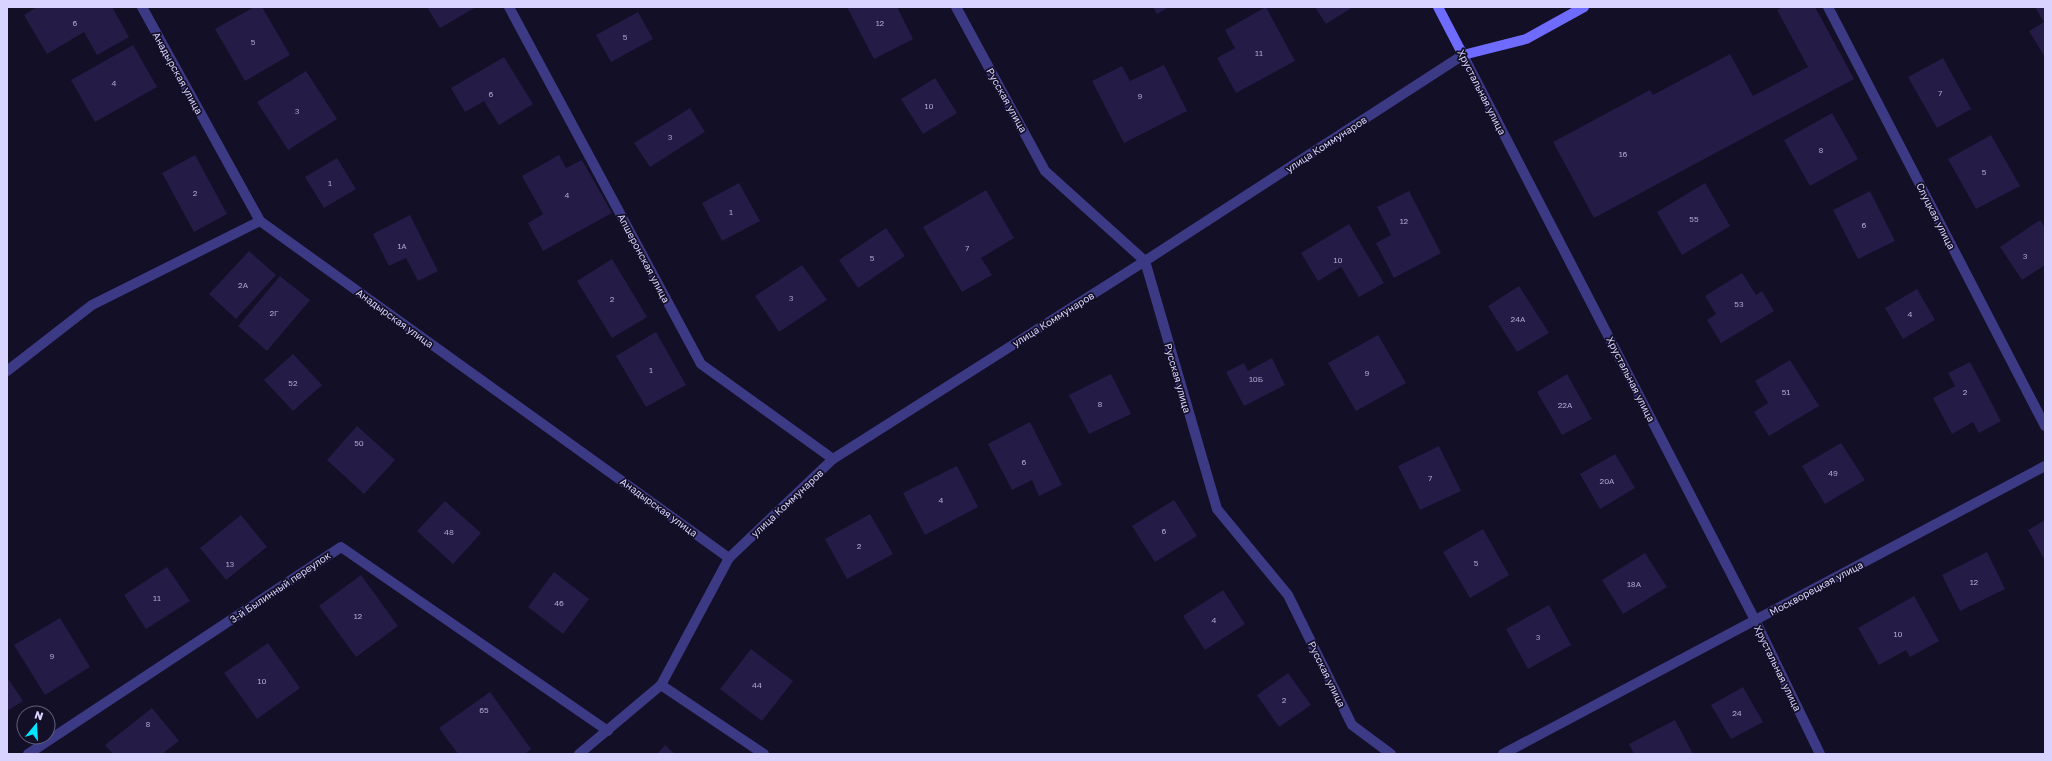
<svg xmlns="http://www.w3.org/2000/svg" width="2052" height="761" viewBox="0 0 2052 761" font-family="'Golos Text',sans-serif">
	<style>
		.building { fill: #241b47 }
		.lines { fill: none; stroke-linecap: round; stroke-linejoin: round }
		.street { stroke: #3d3a85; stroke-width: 10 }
		.secondary { stroke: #6f6bff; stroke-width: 10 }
		.labels { text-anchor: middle; stroke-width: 3.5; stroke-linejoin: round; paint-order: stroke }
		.number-label { font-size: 8px; fill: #aca6d1 }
		.street-label { font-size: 10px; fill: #d9d4ff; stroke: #130f26 }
	</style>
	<rect width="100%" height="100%" fill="#130f26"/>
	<!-- building -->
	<g class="building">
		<polygon points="37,7 112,7 129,37 97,55 84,32 47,54 24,15"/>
		<polygon points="254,7 262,7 290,55 245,81 215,29"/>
		<polygon points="427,7 476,7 440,28"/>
		<polygon points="847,7 897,7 913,39 874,59"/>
		<polygon points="1153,7 1169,7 1157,14"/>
		<polygon points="1266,7 1295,61 1236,93 1217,58 1235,48 1225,30"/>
		<polygon points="1315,7 1353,7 1326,24"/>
		<polygon points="1783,7 1815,7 1854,79 1594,218 1553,142 1650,90 1653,95 1730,54 1753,96 1808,67 1777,10"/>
		<polygon points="2035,7 2045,7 2045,57 2029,31 2044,22"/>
		<polygon points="638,12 653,39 611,62 596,35"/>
		<polygon points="133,45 157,87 95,122 71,80"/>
		<polygon points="504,57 533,104 499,125 484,101 465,112 451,88"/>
		<polygon points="1943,58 1971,109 1937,128 1908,77"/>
		<polygon points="1164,65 1187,111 1124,143 1092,81 1122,66 1130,81"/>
		<polygon points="306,71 337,119 288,150 257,102"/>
		<polygon points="935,78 957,113 923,134 901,99"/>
		<polygon points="690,108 705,132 650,167 634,143"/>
		<polygon points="1832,113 1858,159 1810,186 1784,140"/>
		<polygon points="1991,135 2020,186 1976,209 1948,159"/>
		<polygon points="195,155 227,214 194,232 162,173"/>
		<polygon points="559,155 566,168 582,160 612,213 543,251 528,223 543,214 522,176"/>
		<polygon points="337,158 356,189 324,208 305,177"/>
		<polygon points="739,183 760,221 722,241 702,203"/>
		<polygon points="1705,183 1730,226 1682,255 1657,212"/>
		<polygon points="986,190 1014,238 981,258 992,275 962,292 923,227"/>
		<polygon points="1409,191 1441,253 1394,278 1376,243 1391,235 1377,207"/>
		<polygon points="1870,191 1895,241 1858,259 1833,210"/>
		<polygon points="410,215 438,271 418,281 406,258 389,266 373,234"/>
		<polygon points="2040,220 2045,228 2045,265 2022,280 2000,247"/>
		<polygon points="1349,224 1384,283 1359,297 1341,267 1318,281 1301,253"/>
		<polygon points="886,228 905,256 858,288 839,260"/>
		<polygon points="249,251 276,275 236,319 209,294"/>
		<polygon points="612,259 647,317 612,338 577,281"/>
		<polygon points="802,265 827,300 779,332 755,296"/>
		<polygon points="1742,273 1756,295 1762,291 1774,311 1721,343 1707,320 1716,314 1705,296"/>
		<polygon points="280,276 310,300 267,351 238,326"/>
		<polygon points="1519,286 1549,333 1517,352 1488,306"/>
		<polygon points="1917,289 1935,320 1903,339 1885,308"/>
		<polygon points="656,332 686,385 646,407 616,356"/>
		<polygon points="1378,335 1406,383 1356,411 1328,363"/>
		<polygon points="293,354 322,385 293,411 264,380"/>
		<polygon points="1272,358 1285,385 1244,406 1226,372 1244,363 1248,371"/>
		<polygon points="1790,360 1819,406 1769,436 1754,412 1768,403 1755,381"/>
		<polygon points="1970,362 2001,421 1979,433 1973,422 1952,434 1933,398 1955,386 1948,373"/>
		<polygon points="1111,374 1131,414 1089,434 1069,395"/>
		<polygon points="1567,374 1592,419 1562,435 1537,392"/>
		<polygon points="1030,422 1062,485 1039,496 1032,480 1012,490 988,444"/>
		<polygon points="357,426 395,460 364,494 327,460"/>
		<polygon points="1841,443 1865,480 1825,504 1802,466"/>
		<polygon points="1439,446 1461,491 1420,510 1398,466"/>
		<polygon points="1615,454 1635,488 1600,509 1580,474"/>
		<polygon points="957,466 978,507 925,535 903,493"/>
		<polygon points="1174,500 1197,536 1155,562 1132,526"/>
		<polygon points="445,501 481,533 453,564 417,531"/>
		<polygon points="870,514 893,554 847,579 825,539"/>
		<polygon points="241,515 267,547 226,580 200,548"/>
		<polygon points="2045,520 2045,561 2028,530"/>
		<polygon points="1483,529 1509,575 1470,598 1443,552"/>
		<polygon points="1987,552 2005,589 1960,611 1942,575"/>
		<polygon points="1645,553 1667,587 1623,614 1602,580"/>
		<polygon points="167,567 190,601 146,629 124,595"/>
		<polygon points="554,572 589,599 563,634 528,607"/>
		<polygon points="361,575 398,626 356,657 319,606"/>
		<polygon points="1223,590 1245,624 1205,650 1183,616"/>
		<polygon points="1914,596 1939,641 1910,657 1906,650 1879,665 1858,628"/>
		<polygon points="1549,605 1571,645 1528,669 1506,629"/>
		<polygon points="60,618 90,667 45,695 14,645"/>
		<polygon points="268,643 300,688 257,719 224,673"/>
		<polygon points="751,649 793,681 762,721 720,689"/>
		<polygon points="1288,673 1311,705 1279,727 1257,695"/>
		<polygon points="7,677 23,701 7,711"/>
		<polygon points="1743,687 1763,722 1731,739 1711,705"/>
		<polygon points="490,692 531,749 525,754 458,754 439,728"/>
		<polygon points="152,708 179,741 162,754 113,754 105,745"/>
		<polygon points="1675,720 1693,754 1634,754 1629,744"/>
		<polygon points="665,745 675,754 657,754"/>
	</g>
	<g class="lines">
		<!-- street -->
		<g class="street">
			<polyline points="142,7 260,221 729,558"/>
			<polyline points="509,7 701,364 833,459"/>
			<polyline points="956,7 1045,171 1145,261 1217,509 1288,595 1352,725 1391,754"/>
			<polyline points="1828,7 2045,426"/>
			<polyline points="7,371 92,305 260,221"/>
			<polyline points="661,685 764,754"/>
			<polyline points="28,754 341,547 608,731"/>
			<polyline points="579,754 661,685 729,558 833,459 1145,261 1463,55 1755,620 1820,754"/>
			<polyline points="1503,754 2045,466"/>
		</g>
		<!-- secondary -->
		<polyline class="secondary" points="1438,7 1463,55 1526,39 1584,7"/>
	</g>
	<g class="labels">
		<!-- number labels -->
		<g class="number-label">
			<text x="75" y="26">6</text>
			<text x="880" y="26">12</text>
			<text x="625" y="40">5</text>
			<text x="253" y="45">5</text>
			<text x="1259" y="56">11</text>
			<text x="114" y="86">4</text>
			<text x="1940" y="96">7</text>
			<text x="491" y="97">6</text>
			<text x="1140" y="99">9</text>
			<text x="929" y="109">10</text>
			<text x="297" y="114">3</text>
			<text x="670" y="140">3</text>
			<text x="1821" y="153">8</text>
			<text x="1623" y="157">16</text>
			<text x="1984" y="175">5</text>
			<text x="330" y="186">1</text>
			<text x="195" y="196">2</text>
			<text x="567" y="198">4</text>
			<text x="731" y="215">1</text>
			<text x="1694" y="222">55</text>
			<text x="1404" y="224">12</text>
			<text x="1864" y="228">6</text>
			<text x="402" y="249">1А</text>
			<text x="967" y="251">7</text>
			<text x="2025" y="259">3</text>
			<text x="872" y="261">5</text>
			<text x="1338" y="263">10</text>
			<text x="243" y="288">2А</text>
			<text x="791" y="301">3</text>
			<text x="612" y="302">2</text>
			<text x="1739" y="307">53</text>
			<text x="274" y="316">2Г</text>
			<text x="1910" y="317">4</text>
			<text x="1518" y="322">24А</text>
			<text x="651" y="373">1</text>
			<text x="1367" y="376">9</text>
			<text x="1256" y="382">10Б</text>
			<text x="293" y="386">52</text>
			<text x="1786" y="395">51</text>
			<text x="1965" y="395">2</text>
			<text x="1100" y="407">8</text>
			<text x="1565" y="408">22А</text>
			<text x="359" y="446">50</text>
			<text x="1024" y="465">6</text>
			<text x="1833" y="476">49</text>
			<text x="1430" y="481">7</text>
			<text x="1607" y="484">20А</text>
			<text x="941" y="503">4</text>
			<text x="1164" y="534">6</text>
			<text x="449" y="535">48</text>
			<text x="859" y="549">2</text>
			<text x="1476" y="566">5</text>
			<text x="230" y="567">13</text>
			<text x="1974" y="585">12</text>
			<text x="1634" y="587">18А</text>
			<text x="157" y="601">11</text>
			<text x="559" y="606">46</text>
			<text x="358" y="619">12</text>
			<text x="1214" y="623">4</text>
			<text x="1898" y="637">10</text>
			<text x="1538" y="640">3</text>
			<text x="52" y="659">9</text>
			<text x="262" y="684">10</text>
			<text x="757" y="688">44</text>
			<text x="1284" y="703">2</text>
			<text x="484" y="713">65</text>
			<text x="1737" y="716">24</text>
			<text x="148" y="727">8</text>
		</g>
		<!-- street labels -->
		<g class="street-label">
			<text transform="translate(178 73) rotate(61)" y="4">Анадырская улица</text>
			<text transform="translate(1482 92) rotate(63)" y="4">Хрустальная улица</text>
			<text transform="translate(1007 100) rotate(61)" y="4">Русская улица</text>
			<text transform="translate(1326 144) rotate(-33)" y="4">улица Коммунаров</text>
			<text transform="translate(1936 216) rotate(63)" y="4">Слуцкая улица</text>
			<text transform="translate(644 258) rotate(62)" y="4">Апшеронская улица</text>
			<text transform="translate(395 318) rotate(36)" y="4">Анадырская улица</text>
			<text transform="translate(1053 319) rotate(-32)" y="4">улица Коммунаров</text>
			<text transform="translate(1178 378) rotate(74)" y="4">Русская улица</text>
			<text transform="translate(1631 379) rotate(63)" y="4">Хрустальная улица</text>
			<text transform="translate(787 503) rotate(-43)" y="4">улица Коммунаров</text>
			<text transform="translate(659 507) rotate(36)" y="4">Анадырская улица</text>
			<text transform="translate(280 587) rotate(-34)" y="4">3-й Былинный переулок</text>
			<text transform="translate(1816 588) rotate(-28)" y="4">Москворецкая улица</text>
			<text transform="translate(1778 668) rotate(64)" y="4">Хрустальная улица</text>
			<text transform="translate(1327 674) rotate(64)" y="4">Русская улица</text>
		</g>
	</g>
	<!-- border -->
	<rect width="2052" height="761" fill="none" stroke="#d9d4ff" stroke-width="16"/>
	<!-- north arrow -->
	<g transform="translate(36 725) rotate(18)"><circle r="19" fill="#130f26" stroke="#625e7d"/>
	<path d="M0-3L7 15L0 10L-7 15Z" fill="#00e5ff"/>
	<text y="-6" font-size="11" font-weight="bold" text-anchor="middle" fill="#d9d4ff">N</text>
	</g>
</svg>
